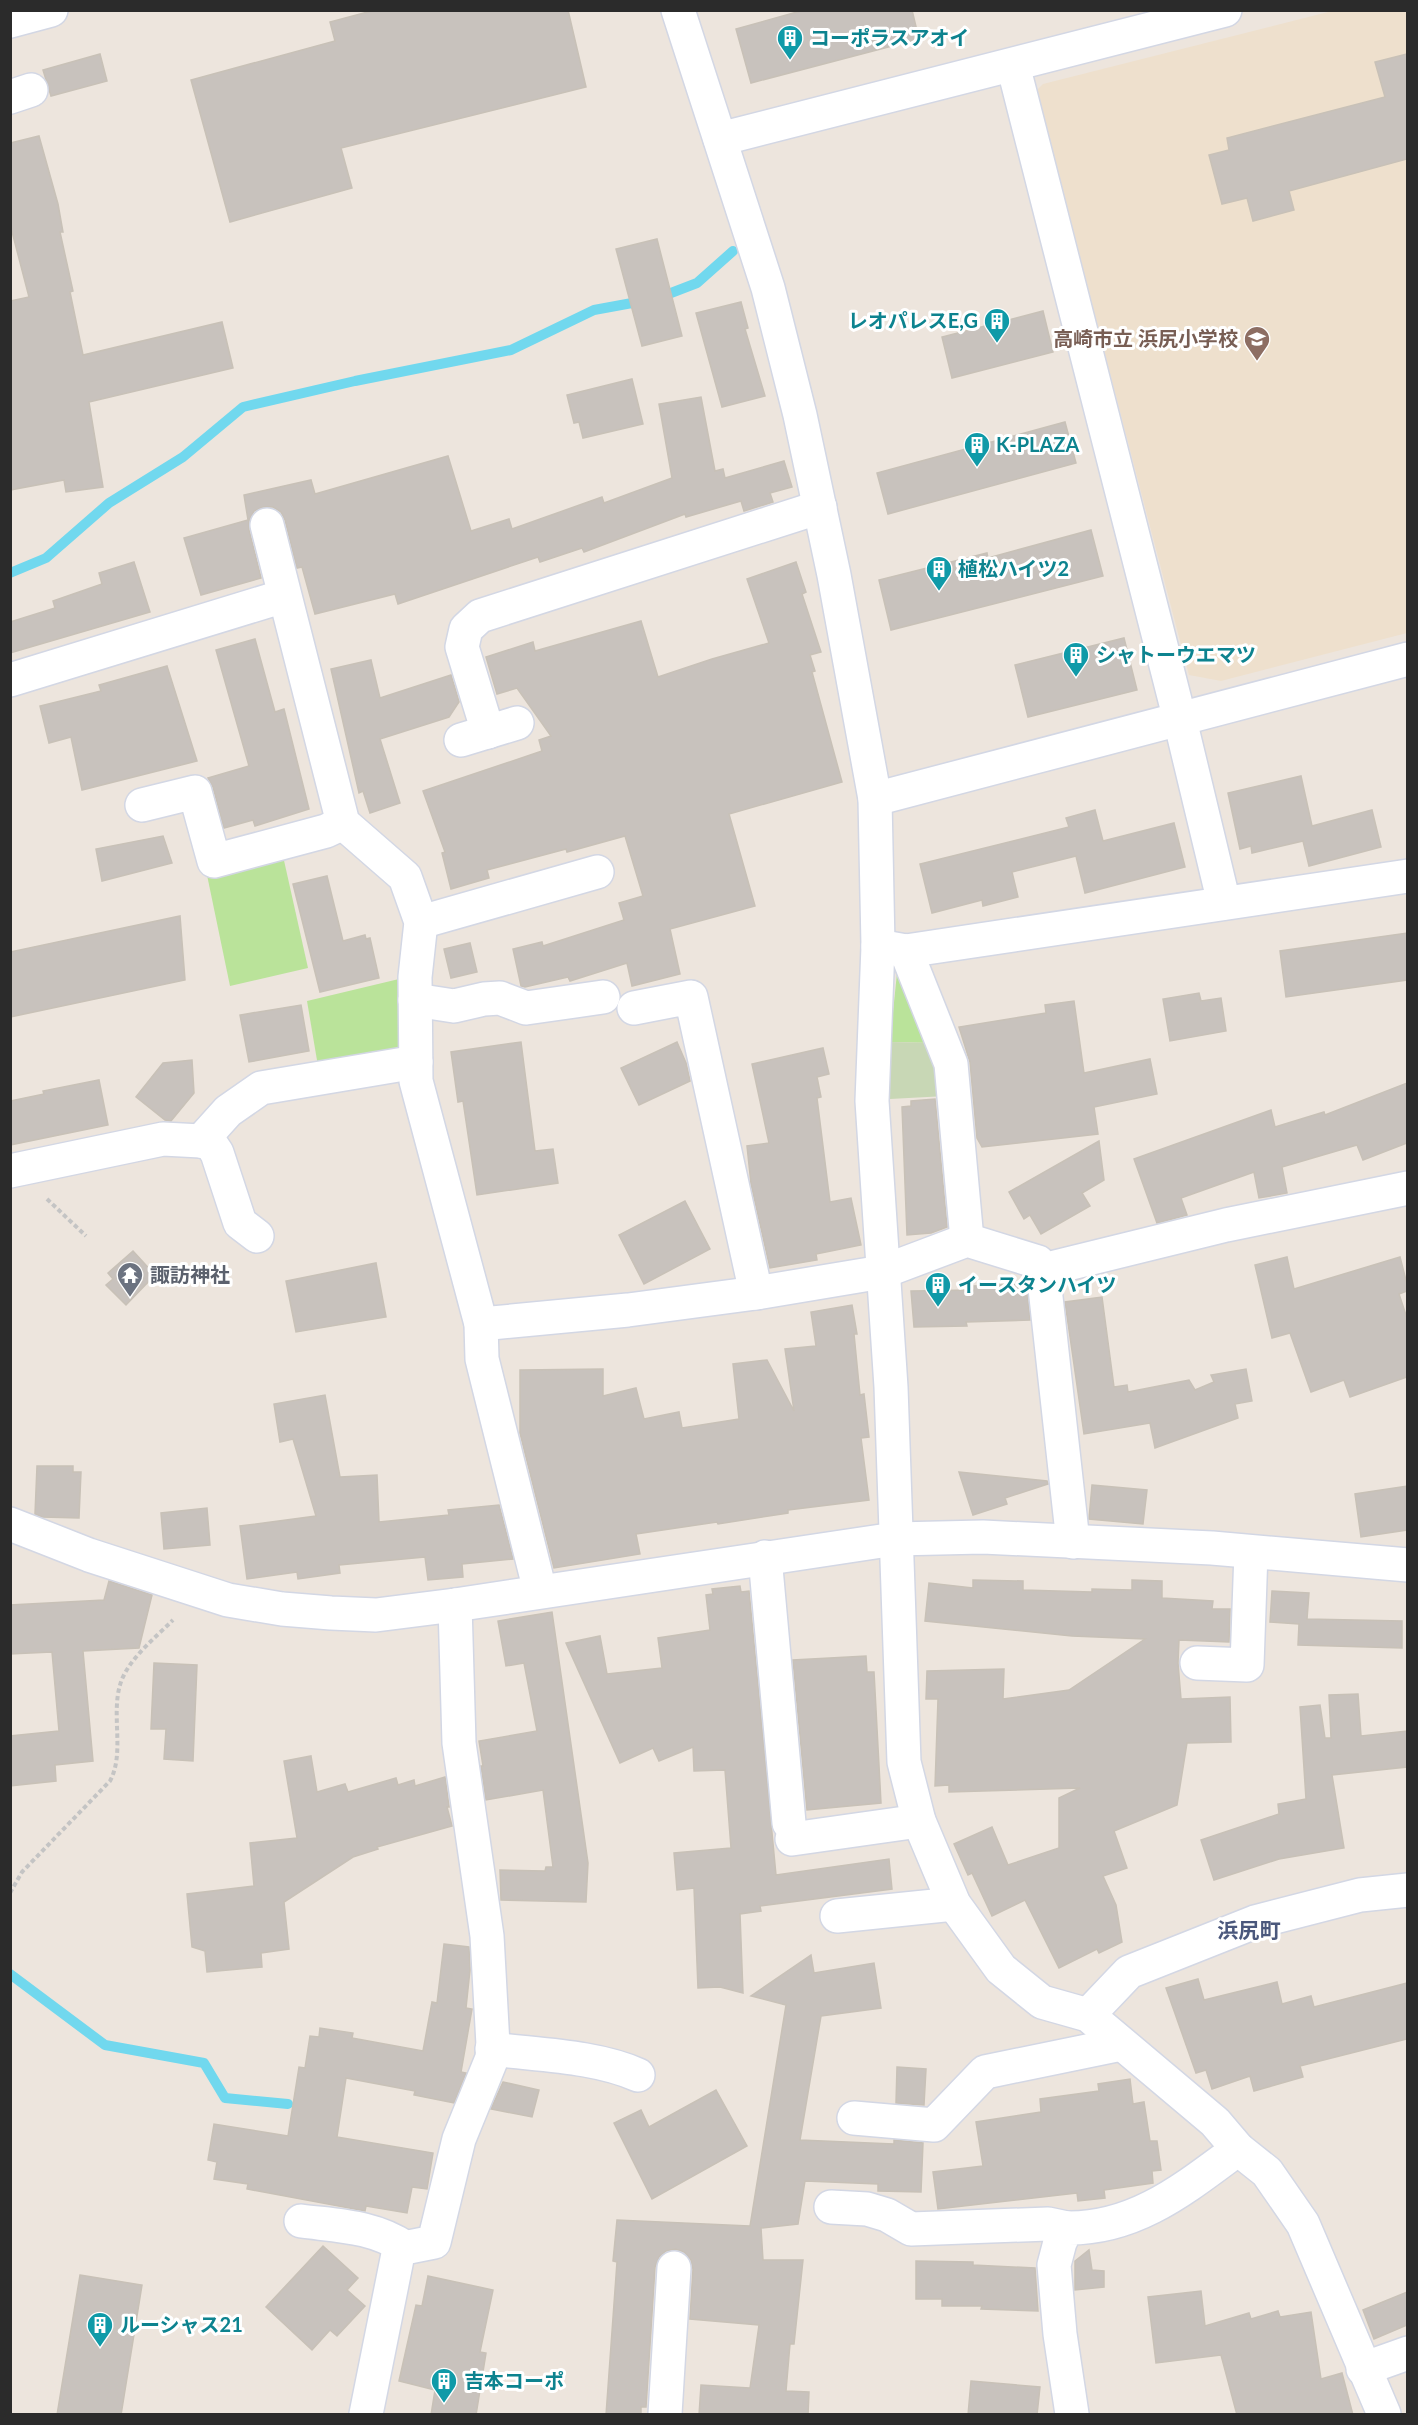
<svg xmlns="http://www.w3.org/2000/svg" width="1418" height="2425" viewBox="0 0 1418 2425" font-family="Lato,'Noto Sans JP',sans-serif">
	<style>
		.education { fill: #eee0cd }
		.green { fill: #bae39a }
		.cemetery { fill: #c8d7b5 }
		.lines { fill: none; stroke-linecap: round; stroke-linejoin: round }
		.stream { stroke: #71d8ee; stroke-width: 10 }
		.building { fill: #c8c2bd; stroke: #c8c1b7; stroke-width: 1.5 }
		.minor-casing { stroke: #d3d7e4; stroke-width: 36 }
		.path { stroke: #c4c4c4; stroke-width: 4; stroke-dasharray: 4.5 3; stroke-linecap: butt }
		.minor { stroke: #fff; stroke-width: 33 }
		.labels { text-anchor: middle; stroke-width: 6; stroke-linejoin: round; paint-order: stroke }
		.culture-label { font-size: 20px; font-weight: bold; fill: #0d838f; stroke: #fff; text-anchor: start }
		.education-label { font-size: 20px; font-weight: bold; fill: #785e54; stroke: #fff; text-anchor: end }
		.worship-label { font-size: 20px; font-weight: bold; fill: #5b616d; stroke: #fff; text-anchor: start }
		.neighbourhood-label { font-size: 21px; font-weight: bold; fill: #4b587c; stroke: #fff }
	</style>
	<rect width="100%" height="100%" fill="#ede5dd"/>
	<!-- education -->
	<polygon class="education" points="1332,11 1407,11 1407,633 1221,681 1189,675 1036,91 1043,84"/>
	<!-- green -->
	<g class="green">
		<polygon points="283,856 308,968 230,986 207,875"/>
		<polygon points="897,973 910,976 934,1043 890,1042"/>
		<polygon points="399,979 399,1056 319,1072 307,1001"/>
	</g>
	<!-- cemetery -->
	<polygon class="cemetery" points="890,1042 934,1043 946,1096 890,1099"/>
	<g class="lines">
		<!-- stream -->
		<g class="stream">
			<polyline points="658,298 697,283 733,251"/>
			<polyline points="10,573 46,558 109,503 183,457 243,407 355,381 511,350 594,310 643,301"/>
			<polyline points="10,1974 105,2045 204,2063 225,2098 288,2104"/>
		</g>
	</g>
	<!-- building -->
	<g class="building">
		<polygon points="375,10 568,10 586,87 341,148 352,188 230,222 191,80 335,41 330,22"/>
		<polygon points="804,10 912,10 919,39 751,83 736,29"/>
		<polygon points="100,54 107,81 51,96 43,70"/>
		<polygon points="1407,54 1407,159 1289,191 1294,210 1253,221 1247,198 1222,204 1209,155 1229,150 1227,138 1385,97 1375,62"/>
		<polygon points="39,136 58,204 63,232 60,232 73,291 70,292 83,355 222,322 233,368 89,402 103,487 66,492 64,480 10,490 10,301 29,297 10,224 10,143"/>
		<polygon points="657,239 682,336 642,346 616,249"/>
		<polygon points="741,302 748,328 745,329 765,396 722,407 696,313"/>
		<polygon points="1043,311 1053,352 952,378 942,337"/>
		<polygon points="632,379 643,424 583,438 579,422 574,423 567,395"/>
		<polygon points="701,397 715,471 723,469 725,478 784,461 792,487 770,493 773,502 744,511 741,501 686,517 685,514 584,552 582,548 540,562 538,557 398,604 395,594 315,614 302,567 297,568 285,520 281,512 273,507 263,507 254,511 249,521 249,530 261,578 201,595 184,538 248,520 244,495 311,480 315,494 448,456 471,531 509,519 512,529 602,497 604,503 672,478 659,404"/>
		<polygon points="1065,422 1076,463 888,514 877,473"/>
		<polygon points="1091,530 1103,576 891,630 879,580 987,553 988,558"/>
		<polygon points="134,562 150,612 10,653 10,622 55,608 53,601 102,584 99,573"/>
		<polygon points="796,562 806,592 802,594 821,652 810,655 815,671 812,672 842,782 729,814 755,906 670,929 680,974 632,986 627,963 570,981 568,977 525,987 521,986 513,949 542,942 543,946 624,920 619,903 643,896 625,836 567,852 566,849 487,870 489,878 451,889 442,853 445,852 423,791 542,751 539,740 551,736 517,688 497,694 486,657 533,642 535,651 641,621 658,677 712,659 769,643 747,579"/>
		<polygon points="1124,638 1137,690 1028,717 1015,665"/>
		<polygon points="255,639 275,712 284,709 309,809 255,826 253,820 224,828 213,787 208,778 249,766 216,650"/>
		<polygon points="371,660 380,698 451,675 459,702 449,717 380,739 400,803 370,813 363,791 359,793 331,669"/>
		<polygon points="167,666 197,761 82,790 71,737 49,743 40,706 101,691 99,685"/>
		<polygon points="1301,776 1312,826 1372,810 1381,847 1309,866 1303,841 1252,853 1251,846 1240,849 1228,793"/>
		<polygon points="1095,810 1103,841 1174,823 1185,867 1085,893 1076,856 1012,872 1018,897 983,906 982,900 932,913 920,864 1069,827 1066,818"/>
		<polygon points="163,836 172,863 102,881 96,849"/>
		<polygon points="327,876 343,941 365,935 366,939 370,938 379,978 320,992 293,884"/>
		<polygon points="180,916 185,980 10,1017 10,952"/>
		<polygon points="1407,933 1407,980 1286,997 1280,951"/>
		<polygon points="470,943 477,972 451,978 444,949"/>
		<polygon points="1199,993 1201,1001 1221,998 1226,1031 1170,1041 1163,999"/>
		<polygon points="1074,1001 1084,1073 1150,1059 1157,1094 1094,1107 1098,1134 982,1147 977,1138 970,1062 959,1027 1046,1013 1045,1005"/>
		<polygon points="301,1005 309,1051 249,1062 240,1015"/>
		<polygon points="521,1042 535,1151 553,1149 558,1183 477,1195 463,1101 458,1102 451,1052"/>
		<polygon points="677,1042 686,1063 690,1081 639,1105 621,1068"/>
		<polygon points="823,1048 829,1074 817,1077 821,1097 817,1098 830,1202 851,1198 861,1245 816,1254 817,1260 770,1268 751,1184 747,1146 769,1143 752,1064"/>
		<polygon points="192,1060 194,1093 171,1121 165,1120 136,1097 163,1063"/>
		<polygon points="99,1080 108,1125 10,1145 10,1101 44,1094 43,1091"/>
		<polygon points="1407,1083 1407,1143 1363,1160 1357,1145 1282,1167 1287,1193 1259,1198 1254,1172 1181,1198 1187,1215 1157,1223 1134,1159 1271,1110 1275,1127 1324,1112 1325,1115"/>
		<polygon points="935,1099 947,1227 931,1233 907,1235 902,1107 911,1106 911,1101"/>
		<polygon points="1099,1141 1104,1180 1082,1193 1090,1206 1041,1234 1030,1215 1024,1219 1009,1192"/>
		<polygon points="685,1201 710,1249 644,1284 619,1235"/>
		<polygon points="133,1251 155,1275 126,1305 106,1285 113,1279 108,1273"/>
		<polygon points="1287,1257 1294,1289 1400,1257 1407,1284 1407,1291 1399,1294 1407,1318 1407,1377 1350,1397 1344,1380 1311,1392 1290,1333 1272,1338 1255,1265"/>
		<polygon points="376,1263 386,1317 296,1332 286,1281"/>
		<polygon points="1026,1284 1030,1320 966,1322 967,1326 914,1327 911,1291 974,1290 974,1286"/>
		<polygon points="1102,1297 1114,1387 1127,1385 1128,1392 1189,1380 1195,1390 1214,1382 1211,1375 1246,1369 1252,1401 1235,1404 1238,1418 1155,1448 1150,1423 1084,1434 1065,1302"/>
		<polygon points="852,1305 857,1334 854,1334 860,1395 864,1394 869,1437 861,1438 869,1500 788,1510 788,1513 718,1524 717,1522 636,1534 640,1554 554,1568 520,1433 520,1370 603,1369 603,1396 636,1388 644,1419 679,1412 682,1428 739,1419 733,1364 767,1360 794,1411 785,1349 816,1346 811,1312"/>
		<polygon points="325,1395 340,1477 377,1475 379,1522 449,1515 448,1510 499,1505 513,1559 462,1564 463,1577 428,1580 425,1557 339,1565 340,1573 298,1579 297,1572 247,1579 240,1526 316,1516 293,1439 280,1442 274,1404"/>
		<polygon points="37,1466 73,1466 73,1472 81,1472 79,1518 42,1517 35,1514"/>
		<polygon points="959,1472 1047,1481 1048,1484 1005,1498 1007,1504 973,1515"/>
		<polygon points="1092,1485 1147,1490 1143,1524 1089,1519"/>
		<polygon points="1407,1486 1407,1530 1361,1537 1355,1494"/>
		<polygon points="207,1508 210,1545 164,1549 161,1513"/>
		<polygon points="973,1580 1023,1581 1023,1590 1092,1592 1092,1589 1132,1590 1132,1580 1162,1581 1162,1598 1213,1601 1212,1609 1230,1609 1229,1642 1179,1640 1178,1663 1181,1699 1230,1697 1231,1742 1187,1743 1177,1805 1114,1831 1127,1868 1103,1876 1116,1905 1122,1942 1099,1953 1097,1949 1059,1968 1025,1900 992,1916 972,1873 968,1875 954,1844 992,1827 1008,1865 1059,1848 1059,1798 1080,1788 949,1792 949,1785 935,1786 938,1699 926,1699 927,1671 1004,1669 1003,1699 1069,1690 1145,1639 1072,1636 925,1621 929,1583 973,1588"/>
		<polygon points="109,1581 152,1595 139,1648 83,1651 93,1761 55,1765 56,1781 10,1786 10,1736 59,1731 52,1652 10,1654 10,1605 104,1600"/>
		<polygon points="740,1586 741,1592 749,1591 776,1875 889,1859 892,1889 760,1906 761,1911 740,1914 743,1993 720,1987 698,1988 694,1888 677,1890 674,1853 731,1848 725,1770 694,1771 693,1747 659,1761 653,1748 620,1763 566,1643 600,1636 607,1674 662,1668 658,1638 710,1630 706,1595 713,1594 712,1589"/>
		<polygon points="1272,1591 1309,1593 1307,1619 1402,1621 1402,1648 1298,1645 1299,1624 1270,1622"/>
		<polygon points="552,1612 588,1863 586,1902 501,1900 500,1870 545,1871 546,1867 553,1867 543,1790 486,1800 481,1766 483,1766 479,1741 537,1731 524,1663 506,1666 498,1621"/>
		<polygon points="866,1656 867,1672 874,1672 881,1803 807,1810 793,1660"/>
		<polygon points="154,1663 197,1665 193,1761 164,1759 166,1729 151,1729"/>
		<polygon points="1358,1694 1361,1736 1407,1731 1407,1767 1332,1775 1344,1848 1279,1859 1214,1880 1201,1840 1279,1814 1278,1804 1306,1799 1300,1707 1320,1705 1325,1738 1331,1738 1329,1695"/>
		<polygon points="311,1756 317,1792 345,1784 348,1792 396,1778 398,1785 414,1780 415,1786 445,1777 449,1807 447,1807 452,1826 377,1847 378,1849 353,1857 284,1902 289,1949 261,1953 262,1967 207,1972 205,1951 192,1947 187,1894 254,1886 250,1843 297,1838 284,1761"/>
		<polygon points="444,1944 469,1947 470,1970 466,2008 472,2009 461,2072 466,2073 454,2103 414,2095 415,2091 346,2078 337,2137 433,2153 427,2189 412,2187 407,2213 366,2206 365,2211 247,2189 248,2184 214,2179 217,2162 208,2160 214,2124 288,2136 299,2067 305,2068 310,2036 319,2037 320,2028 353,2033 352,2038 423,2051 432,2002 437,2003"/>
		<polygon points="811,1955 814,1973 874,1963 881,2008 821,2016 800,2140 894,2144 894,2140 923,2143 921,2192 878,2191 878,2184 805,2181 798,2224 761,2228 763,2260 803,2260 794,2344 790,2344 786,2391 809,2392 808,2415 699,2415 701,2385 750,2388 759,2325 690,2319 693,2269 691,2260 684,2252 675,2249 666,2251 659,2257 655,2267 646,2407 641,2407 641,2415 606,2415 617,2262 613,2261 617,2220 750,2226 786,2005 751,1996"/>
		<polygon points="1198,1979 1204,2000 1277,1982 1282,2004 1311,1996 1314,2007 1407,1983 1407,2039 1300,2066 1303,2077 1254,2091 1250,2076 1212,2089 1206,2070 1196,2073 1166,1988"/>
		<polygon points="897,2067 926,2069 924,2105 896,2103"/>
		<polygon points="1130,2079 1133,2104 1144,2102 1150,2141 1157,2141 1161,2170 1152,2171 1153,2183 1104,2190 1105,2198 1078,2201 1077,2193 938,2209 933,2172 983,2166 976,2122 1041,2112 1040,2099 1099,2091 1098,2084"/>
		<polygon points="503,2082 539,2090 532,2117 491,2109"/>
		<polygon points="716,2090 747,2146 652,2199 614,2123 641,2110 649,2127"/>
		<polygon points="323,2246 358,2278 347,2290 365,2306 337,2336 330,2330 312,2350 266,2307"/>
		<polygon points="1089,2250 1092,2270 1104,2271 1104,2287 1075,2290 1075,2261"/>
		<polygon points="916,2261 973,2262 973,2265 1035,2268 1038,2311 981,2309 982,2306 942,2306 942,2299 916,2299"/>
		<polygon points="80,2275 142,2285 121,2415 57,2415"/>
		<polygon points="428,2276 493,2290 480,2352 486,2353 476,2415 431,2415 435,2390 399,2381 416,2305 422,2306"/>
		<polygon points="1201,2291 1205,2326 1249,2313 1251,2319 1278,2311 1280,2317 1311,2312 1321,2379 1342,2373 1353,2415 1237,2415 1221,2355 1156,2363 1148,2297"/>
		<polygon points="1407,2292 1407,2325 1374,2339 1363,2310"/>
		<polygon points="971,2381 1040,2387 1037,2415 968,2415"/>
	</g>
	<g class="lines">
		<!-- minor casing -->
		<g class="minor-casing">
			<g id="minor">
				<polyline points="678,10 768,288 800,415 834,575 875,799 878,946 872,1101 891,1387 904,1762 919,1821 954,1904 1001,1969 1042,2002 1088,2015 1215,2122 1238,2149 1267,2172 1303,2224 1384,2414"/>
				<polyline points="10,21 51,10"/>
				<polyline points="1013,65 1180,720 1224,903"/>
				<polyline points="10,97 31,90"/>
				<polyline points="720,139 1225,10"/>
				<polyline points="267,525 343,823 405,877 421,922 415,977 416,1081 481,1324 482,1359 540,1591"/>
				<polyline points="10,680 284,596"/>
				<polyline points="488,732 462,647 466,629 480,616 820,507"/>
				<polyline points="461,740 517,723"/>
				<polyline points="875,799 1408,659"/>
				<polyline points="142,805 195,792 214,861 326,831 343,823"/>
				<polyline points="421,922 597,872"/>
				<polyline points="878,946 906,951 1408,876"/>
				<polyline points="906,951 951,1064 967,1240"/>
				<polyline points="415,1000 454,1006 484,999 500,998 526,1008 603,997"/>
				<polyline points="634,1008 691,997 756,1293"/>
				<polyline points="201,1141 211,1144 217,1153 240,1223 257,1236"/>
				<polyline points="10,1171 163,1139 201,1141 228,1111 261,1088 416,1062"/>
				<polyline points="1043,1270 1073,1542"/>
				<polyline points="481,1324 628,1310 756,1293 882,1272 967,1240 1038,1262 1043,1270 1226,1225 1408,1188"/>
				<polyline points="10,1524 89,1555 228,1600 282,1609 331,1613 376,1615 455,1605 895,1539 983,1537 1212,1548 1408,1565"/>
				<polyline points="765,1557 789,1823"/>
				<polyline points="1197,1663 1247,1665 1251,1552"/>
				<polyline points="792,1839 919,1821"/>
				<polyline points="837,1916 954,1904"/>
				<polyline points="1088,2015 1129,1972 1255,1922 1360,1895 1408,1890"/>
				<path d="M492,2049C538,2055 596,2056 638,2075"/>
				<polyline points="854,2118 934,2125 985,2072 1121,2044"/>
				<polyline points="831,2207 867,2209 887,2215 911,2229 1048,2224 1067,2228"/>
				<path d="M301,2221C339,2226 373,2226 406,2248"/>
				<polyline points="1363,2369 1408,2353"/>
				<polyline points="366,2414 399,2249 434,2242 459,2139 492,2058 493,2045 487,1936 459,1743 455,1605"/>
				<polyline points="665,2414 674,2268"/>
				<path d="M1072,2414L1060,2334L1054,2265L1060,2242L1067,2228C1136,2229 1185,2188 1238,2149"/>
			</g>
		</g>
		<!-- path -->
		<g class="path">
			<polyline points="47,1199 86,1236"/>
			<path d="M10,1893L22,1872L110,1781C125,1753 111,1716 120,1685C127,1660 155,1638 173,1620"/>
		</g>
		<!-- minor -->
		<use href="#minor" class="minor"/>
	</g>
	<!-- icons -->
	<defs>
		<g id="building-pin" transform="scale(1.35)"><path d="M0 17L-7.5 6A9.5 9.5 0 1 1 7.5 6Z" fill="#0f9aa8" stroke="#fff"/><path d="M-4-6H4V6H1V3H-1V6H-4ZM-2.5-4.3h1.7v1.8h-1.7ZM.8-4.3h1.7v1.8H.8ZM-2.5-1h1.7V.8h-1.7ZM.8-1h1.7V.8H.8Z" fill="#fff"/></g>
		<g id="school-pin" transform="scale(1.35)"><path d="M0 17L-7.5 6A9.5 9.5 0 1 1 7.5 6Z" fill="#8d6e63" stroke="#fff"/><path d="M0-5L7-2L0 1L-7-2ZM-4 1L0 2.5L4 1V4Q0 6-4 4Z" fill="#fff"/></g>
		<g id="temple-pin" transform="scale(1.35)"><path d="M0 17L-7.5 6A9.5 9.5 0 1 1 7.5 6Z" fill="#6b7280" stroke="#fff"/><path d="M0-6L5-2H3V0L6.5 2.5H4V6H1.5V3h-3V6H-4V2.5H-6.5L-3 0V-2H-5Z" fill="#fff"/></g>
	</defs>
	<g fill-rule="evenodd">
		<use href="#building-pin" x="790" y="38"/>
		<use href="#building-pin" x="997" y="321"/>
		<use href="#school-pin" x="1257" y="339"/>
		<use href="#building-pin" x="977" y="445"/>
		<use href="#building-pin" x="939" y="569"/>
		<use href="#building-pin" x="1076" y="655"/>
		<use href="#temple-pin" x="130" y="1275"/>
		<use href="#building-pin" x="938" y="1285"/>
		<use href="#building-pin" x="100" y="2325"/>
		<use href="#building-pin" x="444" y="2381"/>
	</g>
	<g class="labels">
		<!-- culture labels -->
		<g class="culture-label">
			<text x="810" y="45">コーポラスアオイ</text>
			<text x="978" y="328" text-anchor="end">レオパレスE,G</text>
			<text x="996" y="452">K-PLAZA</text>
			<text x="958" y="576">植松ハイツ2</text>
			<text x="1096" y="662">シャトーウエマツ</text>
			<text x="958" y="1292">イースタンハイツ</text>
			<text x="120" y="2332">ルーシャス21</text>
			<text x="464" y="2388">吉本コーポ</text>
		</g>
		<!-- education labels -->
		<g class="education-label">
			<text x="1238" y="346">高崎市立 浜尻小学校</text>
		</g>
		<!-- worship labels -->
		<g class="worship-label">
			<text x="150" y="1282">諏訪神社</text>
		</g>
		<!-- neighbourhood labels -->
		<g class="neighbourhood-label">
			<text x="1249" y="1938">浜尻町</text>
		</g>
	</g>
	<!-- border -->
	<rect width="1418" height="2425" fill="none" stroke="#2b2b2b" stroke-width="24"/>
</svg>
